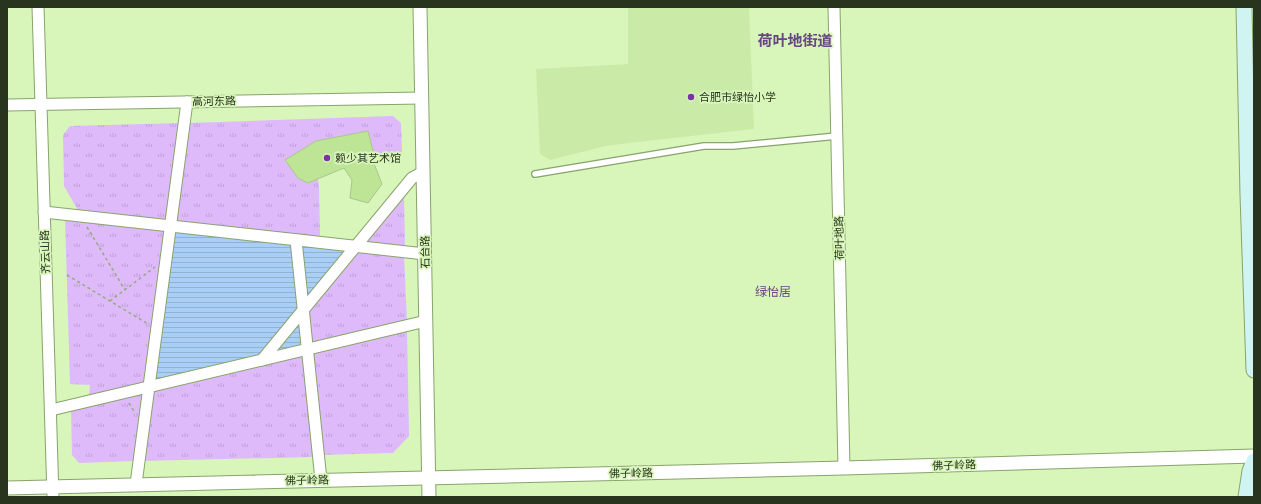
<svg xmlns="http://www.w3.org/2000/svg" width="1261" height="504" viewBox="0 0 1261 504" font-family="Overpass,'Noto Sans SC',sans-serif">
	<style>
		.built { fill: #caeba8 }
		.grass { fill: url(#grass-tufts) }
		.water { fill: url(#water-rules) }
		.building { fill: #bee595; stroke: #a9c68c }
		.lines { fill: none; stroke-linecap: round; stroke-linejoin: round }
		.service-casing { stroke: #88a36c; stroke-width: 8 }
		.minor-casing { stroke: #88a36c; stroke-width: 13 }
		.tertiary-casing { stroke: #88a36c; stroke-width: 15 }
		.secondary-casing { stroke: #88a36c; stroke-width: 17 }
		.path { stroke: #94ab7d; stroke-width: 1.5; stroke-dasharray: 3 3; stroke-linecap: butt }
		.service { stroke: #fff; stroke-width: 5.5 }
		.minor { stroke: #fff; stroke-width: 11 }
		.tertiary { stroke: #fff; stroke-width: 13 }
		.secondary { stroke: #d0f4f2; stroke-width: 15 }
		.poi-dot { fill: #7a32a5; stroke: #d8f6ba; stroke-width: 1.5 }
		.labels { text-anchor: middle; stroke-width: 3.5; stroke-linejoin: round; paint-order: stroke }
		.poi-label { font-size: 11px; fill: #28341d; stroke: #d8f6ba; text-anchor: start }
		.street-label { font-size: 11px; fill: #28341d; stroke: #d8f6ba }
		.neighbourhood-label { font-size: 12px; fill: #684681; stroke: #d8f6ba }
		.district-label { font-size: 15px; font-weight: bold; fill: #684681; stroke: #d8f6ba }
	</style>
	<defs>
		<pattern id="grass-tufts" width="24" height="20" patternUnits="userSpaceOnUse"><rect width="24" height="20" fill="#debafa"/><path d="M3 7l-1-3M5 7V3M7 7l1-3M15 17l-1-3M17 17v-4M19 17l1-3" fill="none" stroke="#bea0d6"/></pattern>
		<pattern id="water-rules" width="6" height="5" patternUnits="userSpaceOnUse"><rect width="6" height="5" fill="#aacff6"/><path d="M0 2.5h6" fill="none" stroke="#92b2d2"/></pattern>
	</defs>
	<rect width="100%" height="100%" fill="#d8f6ba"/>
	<!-- built -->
	<polygon class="built" points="628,7 749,7 754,129 629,143 606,146 550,160 540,154 536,69 628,64"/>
	<!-- grass -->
	<g class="grass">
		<polygon points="393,116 401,123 402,152 371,156 373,151 368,131 316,141 285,160 298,178 308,183 318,179 319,187 320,238 175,222 188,123"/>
		<polygon points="181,123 166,222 79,212 64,186 63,135 70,126"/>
		<polygon points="404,193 405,248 363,243"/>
		<polygon points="65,217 166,229 145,383 89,396 90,385 70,384"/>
		<polygon points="356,249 404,255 407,322 309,345 306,309"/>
		<polygon points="407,328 409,436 393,453 321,455 310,352"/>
		<polygon points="303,353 314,457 142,461 152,389"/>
		<polygon points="144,391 136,461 79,463 72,455 71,408"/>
	</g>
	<!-- water -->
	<g class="water">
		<polygon points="173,230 292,243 302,347 153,383"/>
		<polygon points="300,243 353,248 306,305"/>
	</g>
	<!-- building -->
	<polygon class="building" points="368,131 373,151 371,156 382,184 368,203 350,198 352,180 344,168 308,183 298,178 285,160 316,141"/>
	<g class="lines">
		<!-- service casing -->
		<g class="service-casing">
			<polyline id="service" points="535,174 704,146 733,146 837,136"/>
		</g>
		<!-- minor casing -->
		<g class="minor-casing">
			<g id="minor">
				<polyline points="38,7 53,497"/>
				<polyline points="834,7 844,468"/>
				<polyline points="7,105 422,98"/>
				<polyline points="44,212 425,254"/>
				<polyline points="296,240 321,480"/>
				<polyline points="262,360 412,178 423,172"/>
				<polyline points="51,410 426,321"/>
				<polyline points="136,484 187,102"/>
			</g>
		</g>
		<!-- tertiary casing -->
		<g class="tertiary-casing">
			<g id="tertiary">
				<polyline points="420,7 429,497"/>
				<polyline points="7,488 844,468 1254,456"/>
			</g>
		</g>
		<!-- secondary casing -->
		<g class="secondary-casing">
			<g id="secondary">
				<polyline points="1244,7 1248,195 1254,370"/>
				<polyline points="1246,497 1250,471 1254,461"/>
			</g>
		</g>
		<!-- path -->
		<g class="path">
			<polyline points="87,227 125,290"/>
			<polyline points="67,275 148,324"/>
			<polyline points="110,301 155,267"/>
			<polyline points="129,403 135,413"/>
		</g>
		<!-- service -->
		<use href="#service" class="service"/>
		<!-- minor -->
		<use href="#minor" class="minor"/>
		<!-- tertiary -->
		<use href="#tertiary" class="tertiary"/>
		<!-- secondary -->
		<use href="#secondary" class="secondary"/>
	</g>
	<!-- markers -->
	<g class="poi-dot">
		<circle cx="691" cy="97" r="4"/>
		<circle cx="327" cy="158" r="4"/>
	</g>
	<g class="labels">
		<!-- poi labels -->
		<g class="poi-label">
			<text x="699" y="101">合肥市绿怡小学</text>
			<text x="335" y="162">赖少其艺术馆</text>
		</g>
		<!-- street labels -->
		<g class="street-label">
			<text transform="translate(214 101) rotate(-1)" y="4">高河东路</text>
			<text transform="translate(839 238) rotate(-91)" y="4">荷叶地路</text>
			<text transform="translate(45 252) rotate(-92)" y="4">齐云山路</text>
			<text transform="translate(425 252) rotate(-91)" y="4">石台路</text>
			<text transform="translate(954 465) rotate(-2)" y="4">佛子岭路</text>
			<text transform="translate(631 473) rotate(-1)" y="4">佛子岭路</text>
			<text transform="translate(307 480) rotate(-1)" y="4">佛子岭路</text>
		</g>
		<!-- neighbourhood labels -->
		<g class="neighbourhood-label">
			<text x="773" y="296">绿怡居</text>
		</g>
		<!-- district labels -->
		<g class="district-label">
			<text x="795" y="46">荷叶地街道</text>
		</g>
	</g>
	<!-- border -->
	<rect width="1261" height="504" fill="none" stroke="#28341d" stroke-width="16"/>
</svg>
